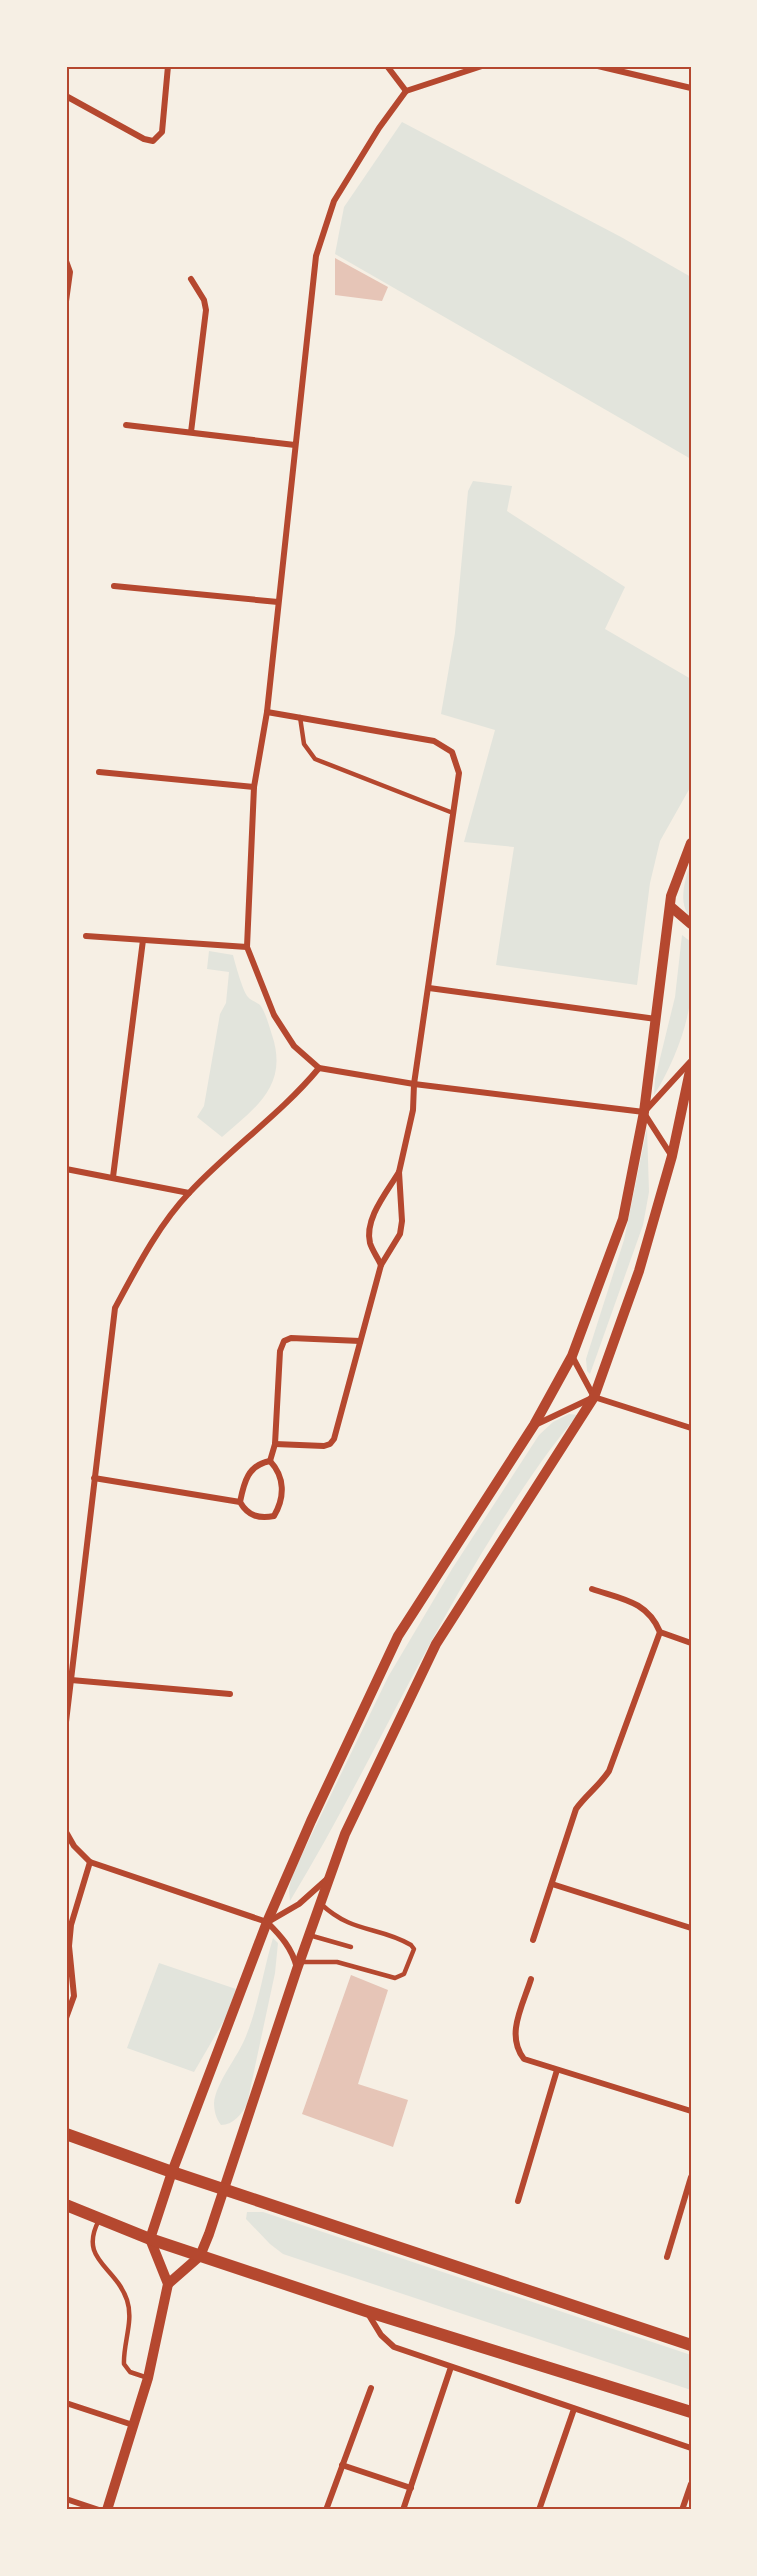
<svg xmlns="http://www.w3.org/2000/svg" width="757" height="2576" viewBox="0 0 757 2576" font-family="Ubuntu,sans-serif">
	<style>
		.green { fill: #e2e4dc }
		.building { fill: #e6c5b7 }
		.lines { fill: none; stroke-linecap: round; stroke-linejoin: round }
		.service { stroke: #b5482f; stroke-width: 4.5 }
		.minor { stroke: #b5482f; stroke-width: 6 }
		.tertiary { stroke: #b5482f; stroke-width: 10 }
		.secondary { stroke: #b5482f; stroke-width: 12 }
		.neatline { fill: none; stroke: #b5482f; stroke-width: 2 }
	</style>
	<rect width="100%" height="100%" fill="#f6efe4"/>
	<!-- green -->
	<g class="green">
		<polygon points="402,122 621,237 691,277 691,459 335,254 344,207"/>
		<polygon points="473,481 512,486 507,511 625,587 605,629 691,679 691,786 660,841 650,883 637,985 496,965 514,847 464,842 495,730 441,714 455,633 468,491"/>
		<path d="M691,862V918C677,904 685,879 691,862Z"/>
		<path d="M682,935L691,942C691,959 692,977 691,994C688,1027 672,1067 654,1095L655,1079L675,997Z"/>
		<path d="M209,951L233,955C235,963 243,992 248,997C251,1001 257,1002 260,1005C266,1013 269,1026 272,1035C289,1086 255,1108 222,1137L197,1117L204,1106L220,1014L226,1003L229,972L207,969Z"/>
		<polygon points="647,1128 649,1192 643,1225 590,1374 587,1371 586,1359 624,1240"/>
		<path d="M569,1414L578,1415C549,1448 525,1485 501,1522C423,1644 365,1777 290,1901L289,1888L293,1873L388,1677L452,1569L539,1435L553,1422Z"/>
		<path d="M273,1938L278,1943L275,1973L247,2104C242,2114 233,2125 221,2125C216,2119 214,2110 214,2103C216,2082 238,2057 246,2036C259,2004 263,1971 273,1938Z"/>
		<polygon points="159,1963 236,1989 226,2017 194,2072 127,2048"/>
		<polygon points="247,2212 263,2212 691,2355 691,2390 283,2254 270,2244 246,2219"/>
	</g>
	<!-- building -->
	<g class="building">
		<polygon points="335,258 388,287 382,301 335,295"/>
		<polygon points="351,1975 388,1990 358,2084 408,2100 393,2147 302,2114"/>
	</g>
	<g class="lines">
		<!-- service -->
		<g class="service">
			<polyline points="300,717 304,744 315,759 453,813"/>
			<polyline points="309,1935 351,1947"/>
			<path d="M300,1962H337L395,1978L404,1974L414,1949L411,1945C379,1926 353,1934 321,1904"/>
			<path d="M99,2220C78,2260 115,2265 127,2300C134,2321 123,2343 124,2364L130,2372L148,2378"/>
		</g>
		<!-- minor -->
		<g class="minor">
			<polyline points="387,66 406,91"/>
			<polyline points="482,66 406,91 379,128 334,201 316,256 267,712 254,787 247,947 274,1015 294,1046 319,1068 414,1084 644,1112"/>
			<polyline points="598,66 691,88"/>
			<polyline points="66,96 144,139 153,141 162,132 168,66"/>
			<polyline points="66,261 70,272 66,301"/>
			<polyline points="126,425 295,445"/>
			<polyline points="191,432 206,310 204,300 191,279"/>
			<polyline points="114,586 278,602"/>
			<polyline points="267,712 434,741 452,752 459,773 414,1084 413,1110 399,1172 402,1221 400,1234 381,1265 334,1439 330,1444 324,1446 275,1444"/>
			<polyline points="99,772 254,787"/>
			<polyline points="86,936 247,947"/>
			<polyline points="429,988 656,1019"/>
			<polyline points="646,1110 690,1062"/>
			<polyline points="644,1113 671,1155"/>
			<polyline points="66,1169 189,1193"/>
			<polyline points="113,1177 143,940"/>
			<path d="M381,1265C378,1258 372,1250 370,1243C364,1219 387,1192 399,1172"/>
			<polyline points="572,1356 594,1397"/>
			<polyline points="535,1425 594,1397 691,1428"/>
			<polyline points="270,1461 275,1444 280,1351 284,1341 291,1338 360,1341"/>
			<path d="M94,1478L240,1502C248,1516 259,1519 274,1516C285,1497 285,1477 270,1461"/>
			<path d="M240,1502C244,1482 248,1465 270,1461"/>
			<path d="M592,1589C622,1599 647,1601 660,1632L691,1643"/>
			<polyline points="71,1680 230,1694"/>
			<path d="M66,1722L115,1308C136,1269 159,1224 190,1192C231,1148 281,1114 319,1068"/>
			<path d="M66,1832L74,1846L90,1862L267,1922C281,1936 292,1948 297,1968"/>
			<polyline points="552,1884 691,1928"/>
			<polyline points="268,1922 299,1904 327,1879"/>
			<path d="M533,1940L576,1809C586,1795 599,1786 609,1771L660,1632"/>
			<path d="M531,1979C523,2005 505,2035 524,2059L691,2111"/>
			<polyline points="66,2018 74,1996 69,1946 71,1925 90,1862"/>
			<polyline points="518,2201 557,2070"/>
			<polyline points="667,2257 691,2177"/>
			<polyline points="367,2312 381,2335 394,2347 691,2448"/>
			<polyline points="66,2403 133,2425"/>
			<polyline points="342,2465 411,2488"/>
			<polyline points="66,2499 99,2510"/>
			<polyline points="326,2510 371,2388"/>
			<polyline points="403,2510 451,2367"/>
			<polyline points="539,2510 574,2409"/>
			<polyline points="682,2510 691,2484"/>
		</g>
		<!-- tertiary -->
		<g class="tertiary">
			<polyline points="670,906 691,924"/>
			<polyline points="168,2284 200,2256 209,2234 297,1969 345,1834 436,1644 594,1397 639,1271 672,1156 691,1066"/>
			<polyline points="107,2510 148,2378 168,2284 150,2239 172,2172 267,1922 311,1821 398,1636 534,1425 572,1356 623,1219 644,1112 671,896 691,843"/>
		</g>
		<!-- secondary -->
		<g class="secondary">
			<polyline points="66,2134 172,2172 691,2345"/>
			<polyline points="66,2205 150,2239 366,2311 691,2412"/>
		</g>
	</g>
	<!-- border -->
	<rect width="757" height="2576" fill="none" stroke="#f6efe4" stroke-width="135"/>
	<rect x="68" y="68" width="622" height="2440" class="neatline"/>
</svg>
